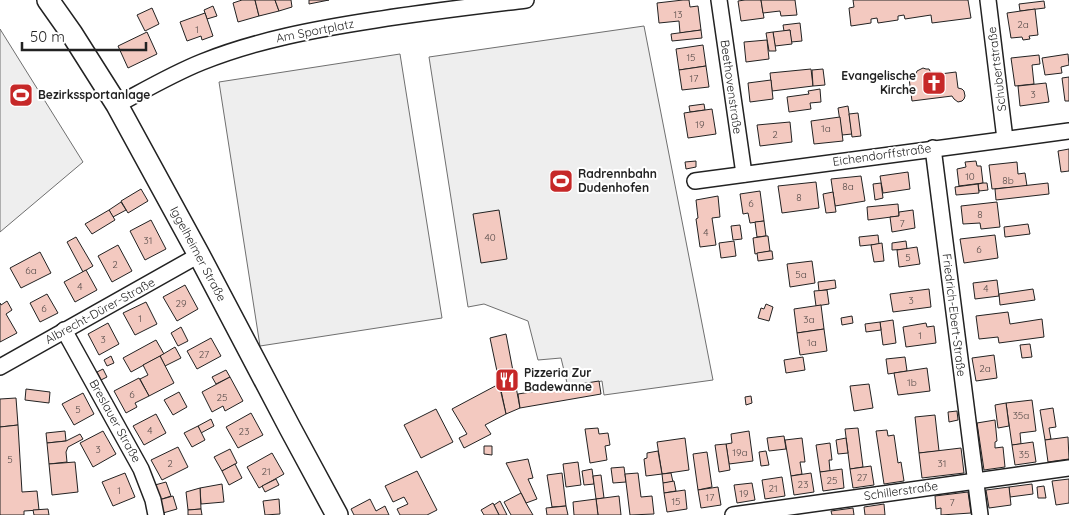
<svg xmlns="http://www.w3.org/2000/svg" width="1069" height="515" viewBox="0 0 1069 515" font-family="Quicksand,sans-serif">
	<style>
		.green { fill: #eee; stroke: #6f6f6f }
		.building { fill: #f3c9c0; stroke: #222 }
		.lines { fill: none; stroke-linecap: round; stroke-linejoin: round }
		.street-casing { stroke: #222; stroke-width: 18 }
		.secondary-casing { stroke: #222; stroke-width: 24 }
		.street { stroke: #fff; stroke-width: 15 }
		.secondary { stroke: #fff; stroke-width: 21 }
		.labels { text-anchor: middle; stroke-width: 4; stroke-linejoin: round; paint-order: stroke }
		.number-label { font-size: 10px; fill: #564c4a }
		.street-label { font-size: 12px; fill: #222; stroke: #fff }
		.poi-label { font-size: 12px; font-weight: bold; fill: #222; stroke: #fff; text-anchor: start }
	</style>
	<rect width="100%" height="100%" fill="#fff"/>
	<!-- green -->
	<g class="green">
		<polygon points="644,26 713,380 604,395 602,381 568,387 561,358 538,360 528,321 484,304 468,307 429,57"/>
		<polygon points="0,29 83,162 0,232"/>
		<polygon points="400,54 442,318 260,346 219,82"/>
	</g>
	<!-- building -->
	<g class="building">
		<polygon points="242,0 255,0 259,16 238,22 233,3"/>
		<polygon points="255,0 275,0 279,11 259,16"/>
		<polygon points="275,0 291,0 292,7 279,11"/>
		<polygon points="309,0 329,0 309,4"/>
		<polygon points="683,0 689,0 690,7 698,6 701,30 680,33 679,21 659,23 657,3"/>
		<polygon points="745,0 761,0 764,18 741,21 738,1"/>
		<polygon points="761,0 795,0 797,15 781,16 780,11 763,13"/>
		<polygon points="853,0 968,0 971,18 932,23 931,15 905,19 904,15 898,16 898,20 878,23 877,18 871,19 871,23 851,26 849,8 854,7"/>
		<polygon points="1044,1 1045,8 1020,11 1019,4"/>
		<polygon points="213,6 217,16 207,19 204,10"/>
		<polygon points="152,8 159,24 145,31 137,15"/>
		<polygon points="1035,9 1038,35 1029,36 1030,39 1023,40 1022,37 1011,38 1007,13"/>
		<polygon points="205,13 213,36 202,40 201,36 187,41 180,22"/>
		<polygon points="800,23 802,41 791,42 790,30 784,31 783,25"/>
		<polygon points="701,30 702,38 672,41 671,34"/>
		<polygon points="790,30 792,44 775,46 773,32"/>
		<polygon points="147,32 157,54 128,68 118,46"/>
		<polygon points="773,32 776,51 769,51 766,33"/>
		<polygon points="767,40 769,59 746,62 744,42"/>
		<polygon points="703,45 706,66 679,70 676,49"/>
		<polygon points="1068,54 1069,65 1061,67 1062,73 1045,75 1042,58"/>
		<polygon points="1039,55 1040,64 1032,65 1034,84 1015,86 1011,58"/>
		<polygon points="706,66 709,87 682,90 679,70"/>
		<polygon points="923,68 926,69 929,69 932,75 956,72 958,88 962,89 964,91 965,96 964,99 962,101 958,102 954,99 952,96 912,101 909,78 915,77 917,71"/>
		<polygon points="811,69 813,86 772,91 770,73"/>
		<polygon points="823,69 825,85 813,86 812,70"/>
		<polygon points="1069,77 1069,101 1065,101 1062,78"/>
		<polygon points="771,80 773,99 750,102 748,83"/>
		<polygon points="1046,83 1049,102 1020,106 1018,86"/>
		<polygon points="820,89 821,102 810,103 811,109 789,112 787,97 809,94 808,91"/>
		<polygon points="704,104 705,110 690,112 689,106"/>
		<polygon points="848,106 852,134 842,135 838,108"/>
		<polygon points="712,109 716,134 688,138 684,113"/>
		<polygon points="858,113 861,136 852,137 849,114"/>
		<polygon points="840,117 843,141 814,144 811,121"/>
		<polygon points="790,122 792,142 760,146 757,125"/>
		<polygon points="1069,149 1069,171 1061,172 1058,151"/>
		<polygon points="696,161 696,167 686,169 685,162"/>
		<polygon points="976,161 977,166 981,166 983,183 959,186 957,169 966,167 965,162"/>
		<polygon points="1017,162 1018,174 1025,173 1027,186 992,189 989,165"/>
		<polygon points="908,172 910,189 883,193 880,176"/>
		<polygon points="861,176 865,201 835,206 831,179"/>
		<polygon points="816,182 819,208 782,213 778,186"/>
		<polygon points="881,183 883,198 875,200 873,184"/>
		<polygon points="983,183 987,183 988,190 979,191 978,184"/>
		<polygon points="1048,183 1049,194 996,200 995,189"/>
		<polygon points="978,184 979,193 956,195 955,187"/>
		<polygon points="141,189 148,201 128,213 121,201"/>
		<polygon points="760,191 764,221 750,223 748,213 743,214 740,194"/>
		<polygon points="833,192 836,212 826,213 823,194"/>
		<polygon points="718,196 720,217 712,218 716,245 700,247 696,219 698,218 696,200"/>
		<polygon points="121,202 126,210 113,217 109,210"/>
		<polygon points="997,202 1000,227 981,229 980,223 963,224 961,206"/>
		<polygon points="898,204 899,216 868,220 867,207"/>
		<polygon points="109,210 115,220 92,234 85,224"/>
		<polygon points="499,210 507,259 481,263 473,214"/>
		<polygon points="913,210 915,228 892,232 890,217 899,216 899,212"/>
		<polygon points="151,220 166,249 145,260 130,231"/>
		<polygon points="764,221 766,236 757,237 755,222"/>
		<polygon points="1028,224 1030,234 1005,237 1004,227"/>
		<polygon points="740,225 742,239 733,240 731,226"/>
		<polygon points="878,235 879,244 860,246 859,237"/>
		<polygon points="995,235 998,258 964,263 960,239"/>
		<polygon points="766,236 768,236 770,251 755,254 753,238"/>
		<polygon points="76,237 93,266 83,272 67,242"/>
		<polygon points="734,241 736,256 721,258 719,243"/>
		<polygon points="906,241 907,249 892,250 892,243"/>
		<polygon points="882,243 884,261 874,262 871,245"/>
		<polygon points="118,245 132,271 112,282 98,256"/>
		<polygon points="917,247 920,264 899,267 897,250"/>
		<polygon points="770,251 772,251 773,259 758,261 757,253"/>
		<polygon points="40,252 51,273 21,288 10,268"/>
		<polygon points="812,261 815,283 790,287 787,264"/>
		<polygon points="86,270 97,290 75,302 64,282"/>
		<polygon points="835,280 836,288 819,291 818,282"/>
		<polygon points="997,280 999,296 975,299 973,283"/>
		<polygon points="185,285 198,309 177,321 163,297"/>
		<polygon points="929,289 931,307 893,312 890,294"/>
		<polygon points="1033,289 1035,300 1000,305 999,294"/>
		<polygon points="827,290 829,304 816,306 814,291"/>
		<polygon points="47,294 58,313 40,322 30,303"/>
		<polygon points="7,301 12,310 6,314 17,333 0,342 0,303 1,305"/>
		<polygon points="146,302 157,324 135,335 123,313"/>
		<polygon points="766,304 773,307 769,321 758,318 761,308 764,309"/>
		<polygon points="821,305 824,329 797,333 794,309"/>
		<polygon points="1008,312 1010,324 1042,319 1044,337 999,343 998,337 979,339 976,316"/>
		<polygon points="852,316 853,323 842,325 841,318"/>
		<polygon points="893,320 896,343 883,345 880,322"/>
		<polygon points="880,322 881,330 866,332 865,324"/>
		<polygon points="108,323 119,344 99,355 88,334"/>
		<polygon points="926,323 927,327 934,326 936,343 906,347 903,327"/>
		<polygon points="181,327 188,341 178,346 171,333"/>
		<polygon points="824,329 827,351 800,355 797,333"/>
		<polygon points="506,334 520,408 506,414 490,338"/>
		<polygon points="211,338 221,356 197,369 187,351"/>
		<polygon points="156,340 164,354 131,372 123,358"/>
		<polygon points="1030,344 1032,357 1022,358 1020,345"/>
		<polygon points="175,347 181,358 165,366 160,356"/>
		<polygon points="994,355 997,378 976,381 972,358"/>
		<polygon points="111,356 114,363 107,366 104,360"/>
		<polygon points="160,356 174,383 149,396 140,379 148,375 143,365"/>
		<polygon points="803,357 805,370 786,373 784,360"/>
		<polygon points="905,357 907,371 888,374 886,359"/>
		<polygon points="927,368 930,391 898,395 894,373"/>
		<polygon points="103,369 107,377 101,380 97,372"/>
		<polygon points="226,370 230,377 216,384 212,377"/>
		<polygon points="230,377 243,401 225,411 223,406 212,412 202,392"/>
		<polygon points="139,378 149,396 135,403 137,407 126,413 114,391"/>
		<polygon points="599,381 601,394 520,408 518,394"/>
		<polygon points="499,384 506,414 485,425 491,434 464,448 459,438 467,434 452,409"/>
		<polygon points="869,384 873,408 854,411 850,386"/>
		<polygon points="26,389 50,392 49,403 25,400"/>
		<polygon points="179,392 187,407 173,415 164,400"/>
		<polygon points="83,393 94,414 74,425 62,404"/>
		<polygon points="751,396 752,403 746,405 745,397"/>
		<polygon points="16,398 18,425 0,427 0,399"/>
		<polygon points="1032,400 1036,431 1020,433 1021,444 1012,445 1006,403"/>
		<polygon points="1006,403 1009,426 998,428 995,405"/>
		<polygon points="1053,408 1056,427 1049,428 1051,439 1045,440 1040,410"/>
		<polygon points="436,409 453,442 421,458 404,425"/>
		<polygon points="957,411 958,420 949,422 948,412"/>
		<polygon points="251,413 263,435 238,448 226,427"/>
		<polygon points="156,414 166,433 144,445 133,426"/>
		<polygon points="935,415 939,451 919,453 915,417"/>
		<polygon points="211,419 214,426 201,433 198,426"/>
		<polygon points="995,420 997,441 995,442 995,448 1003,447 1005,467 984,470 977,423"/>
		<polygon points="18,425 22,492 37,491 39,510 24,511 24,515 0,515 0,427"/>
		<polygon points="198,426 205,440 192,447 184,433"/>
		<polygon points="598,428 599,434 608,433 610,445 605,446 607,460 590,463 585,429"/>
		<polygon points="858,428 863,467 850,469 845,429"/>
		<polygon points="887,430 888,436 894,435 898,463 901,462 904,481 884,484 876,431"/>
		<polygon points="65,431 66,441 47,443 46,433"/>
		<polygon points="103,431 116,454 93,467 80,443"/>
		<polygon points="749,431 753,461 729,464 726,444 732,443 731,434"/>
		<polygon points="80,434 83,439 68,447 66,452 67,462 49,464 47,443 66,441"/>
		<polygon points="784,436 786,449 769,451 767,438"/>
		<polygon points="1068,437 1069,459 1048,462 1045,440"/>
		<polygon points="685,438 689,470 662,474 657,442"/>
		<polygon points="802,438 805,462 800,462 802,474 791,476 785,440"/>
		<polygon points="846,438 848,453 838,454 836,440"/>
		<polygon points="1033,442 1036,462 1015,465 1012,445"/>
		<polygon points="830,443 832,460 829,460 830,471 820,472 816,445"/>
		<polygon points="726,444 730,470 719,472 715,445"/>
		<polygon points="484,446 492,446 492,455 484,454"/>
		<polygon points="178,447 188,467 162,480 151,460"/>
		<polygon points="961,448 964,473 922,478 919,453"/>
		<polygon points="230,449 237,463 222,471 214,457"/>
		<polygon points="658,451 662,474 646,476 644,459 647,458 647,453"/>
		<polygon points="766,451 769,465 761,466 759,452"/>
		<polygon points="707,452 712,487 698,490 693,454"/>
		<polygon points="272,453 284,474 259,488 247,467"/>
		<polygon points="528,459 533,478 528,479 537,499 526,503 506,463"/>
		<polygon points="75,462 78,492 52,495 49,464"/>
		<polygon points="578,462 581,485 566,487 563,464"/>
		<polygon points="235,464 242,478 229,485 222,471"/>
		<polygon points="871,466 874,485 853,488 850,469"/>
		<polygon points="624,467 626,482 613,483 611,468"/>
		<polygon points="592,469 594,484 584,485 582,471"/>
		<polygon points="842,469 844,488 823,491 820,472"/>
		<polygon points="417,471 437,510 427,515 400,515 397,509 408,504 404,497 393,502 385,486"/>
		<polygon points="125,473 135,497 113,506 102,482"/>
		<polygon points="562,473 566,506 552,507 547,475"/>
		<polygon points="638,473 641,497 652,496 654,514 630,515 625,474"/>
		<polygon points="671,473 673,482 663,483 662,474"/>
		<polygon points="811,473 814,492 794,495 791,476"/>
		<polygon points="601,475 604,498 596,499 593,476"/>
		<polygon points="782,477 785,496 765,499 762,480"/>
		<polygon points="276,479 279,485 265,492 262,486"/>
		<polygon points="1069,479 1069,503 1056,505 1052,481"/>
		<polygon points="674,481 676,491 664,493 663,483"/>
		<polygon points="166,482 171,496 159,500 155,485"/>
		<polygon points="752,483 755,500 737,503 734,485"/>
		<polygon points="222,484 224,502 201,504 200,488"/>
		<polygon points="1032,484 1033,494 1010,497 1009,487"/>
		<polygon points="1044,486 1046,498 1038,498 1037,487"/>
		<polygon points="718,487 721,505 701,508 698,490"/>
		<polygon points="1009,487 1011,505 989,508 986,490"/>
		<polygon points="200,488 201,509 188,510 186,492"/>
		<polygon points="685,490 687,509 667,512 664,493"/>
		<polygon points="968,492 971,513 941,515 941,508 936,509 935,496"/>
		<polygon points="521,493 526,503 533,515 511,515 504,502"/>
		<polygon points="173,496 177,509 163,513 159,500"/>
		<polygon points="619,496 621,515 598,515 596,499"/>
		<polygon points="279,499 280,514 265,515 263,501"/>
		<polygon points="370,499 376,511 385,506 389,515 354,515 351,509"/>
		<polygon points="596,499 598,515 574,515 573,502"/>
		<polygon points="500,501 507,515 499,515 494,505"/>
		<polygon points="493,503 499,515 484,515 481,510"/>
		<polygon points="884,504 885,515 865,515 864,507"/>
		<polygon points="566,506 568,515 547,515 546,508"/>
		<polygon points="853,508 854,515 832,515 831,511"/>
		<polygon points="48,509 49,515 34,515 33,510"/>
		<polygon points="201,509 202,515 188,515 188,510"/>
	</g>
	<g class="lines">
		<!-- street casing -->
		<g class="street-casing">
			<g id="street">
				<polyline points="719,0 744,174"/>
				<polyline points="988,0 1005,139"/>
				<path d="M117,105C145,90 172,74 202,62C257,40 316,29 375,20C425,12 476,6 526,0"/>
				<polyline points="933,148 980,515"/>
				<polyline points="695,181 1069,131"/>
				<polyline points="64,330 141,469 153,500 156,515"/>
				<polyline points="0,367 199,255"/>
				<polyline points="733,515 1069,468"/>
			</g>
		</g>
		<!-- secondary casing -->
		<g class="secondary-casing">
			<polyline id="secondary" points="48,0 72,34 117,105 199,255 290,428 337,515"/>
		</g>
		<!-- street -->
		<use href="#street" class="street"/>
		<!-- secondary -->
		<use href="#secondary" class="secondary"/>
	</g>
	<!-- icons -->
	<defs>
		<g id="church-square" transform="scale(1.25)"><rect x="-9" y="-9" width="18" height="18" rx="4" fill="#c62828" stroke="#fff"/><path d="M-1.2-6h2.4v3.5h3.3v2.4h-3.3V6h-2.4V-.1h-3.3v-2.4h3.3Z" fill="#fff"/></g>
		<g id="stadium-square" transform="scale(1.25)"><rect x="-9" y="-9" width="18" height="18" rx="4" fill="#c62828" stroke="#fff"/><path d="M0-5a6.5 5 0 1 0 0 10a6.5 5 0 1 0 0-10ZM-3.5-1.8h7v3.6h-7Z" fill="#fff"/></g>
		<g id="restaurant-square" transform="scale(1.25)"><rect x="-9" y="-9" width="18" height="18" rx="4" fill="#c62828" stroke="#fff"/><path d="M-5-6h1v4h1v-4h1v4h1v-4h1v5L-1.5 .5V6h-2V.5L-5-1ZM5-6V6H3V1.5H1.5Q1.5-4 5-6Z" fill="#fff"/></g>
	</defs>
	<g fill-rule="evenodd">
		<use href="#church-square" x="934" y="83"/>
		<use href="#stadium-square" x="21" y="95"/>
		<use href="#stadium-square" x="561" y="181"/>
		<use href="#restaurant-square" x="507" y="380"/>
	</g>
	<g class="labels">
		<!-- number labels -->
		<g class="number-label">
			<text x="678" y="18">13</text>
			<text x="1023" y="28">2a</text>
			<text x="197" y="33">1</text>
			<text x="691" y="61">15</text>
			<text x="694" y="82">17</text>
			<text x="1033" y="98">3</text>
			<text x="700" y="128">19</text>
			<text x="826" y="132">1a</text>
			<text x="775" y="138">2</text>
			<text x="970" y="180">10</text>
			<text x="1008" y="184">8b</text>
			<text x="848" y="190">8a</text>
			<text x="799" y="201">8</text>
			<text x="751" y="207">6</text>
			<text x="980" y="218">8</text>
			<text x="902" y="227">7</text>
			<text x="706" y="236">4</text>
			<text x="490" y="241">40</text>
			<text x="148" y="244">31</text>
			<text x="979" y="253">6</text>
			<text x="908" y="261">5</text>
			<text x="115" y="268">2</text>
			<text x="31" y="274">6a</text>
			<text x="801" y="278">5a</text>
			<text x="80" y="290">4</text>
			<text x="986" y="292">4</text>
			<text x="911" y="304">3</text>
			<text x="181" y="307">29</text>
			<text x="44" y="312">6</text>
			<text x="140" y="322">1</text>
			<text x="809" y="323">3a</text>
			<text x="920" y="339">1</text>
			<text x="103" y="343">3</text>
			<text x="812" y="346">1a</text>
			<text x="204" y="358">27</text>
			<text x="985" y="372">2a</text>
			<text x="912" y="386">1b</text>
			<text x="132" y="398">6</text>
			<text x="222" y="401">25</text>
			<text x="78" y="413">5</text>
			<text x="1021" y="419">35a</text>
			<text x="150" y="434">4</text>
			<text x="244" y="435">23</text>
			<text x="98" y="453">3</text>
			<text x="740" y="456">19a</text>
			<text x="1024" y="458">35</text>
			<text x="10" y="463">5</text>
			<text x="170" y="467">2</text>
			<text x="942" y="467">31</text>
			<text x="266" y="475">21</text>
			<text x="862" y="481">27</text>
			<text x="832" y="484">25</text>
			<text x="803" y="488">23</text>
			<text x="773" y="492">21</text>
			<text x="119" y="494">1</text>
			<text x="744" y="497">19</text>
			<text x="710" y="501">17</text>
			<text x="676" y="505">15</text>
			<text x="952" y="506">7</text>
		</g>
		<!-- street labels -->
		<g class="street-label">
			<text transform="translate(315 31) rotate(-11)" y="4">Am Sportplatz</text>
			<text transform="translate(997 69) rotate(-97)" y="4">Schubertstraße</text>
			<text transform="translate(731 87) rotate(82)" y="4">Beethovenstraße</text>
			<text transform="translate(882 155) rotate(-8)" y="4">Eichendorffstraße</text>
			<text transform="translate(198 254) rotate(62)" y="4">Iggelheimer Straße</text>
			<text transform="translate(100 311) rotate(-29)" y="4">Albrecht-Dürer-Straße</text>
			<text transform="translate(954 315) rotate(83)" y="4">Friedrich-Ebert-Straße</text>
			<text transform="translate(115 421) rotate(61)" y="4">Breslauer Straße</text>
			<text transform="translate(901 491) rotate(-8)" y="4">Schillerstraße</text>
		</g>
		<!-- poi labels -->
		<g class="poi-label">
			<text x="916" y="80" text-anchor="end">Evangelische<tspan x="916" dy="14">Kirche</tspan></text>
			<text x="38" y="99">Bezirkssportanlage</text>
			<text x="578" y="178">Radrennbahn<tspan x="578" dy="14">Dudenhofen</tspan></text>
			<text x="524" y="377">Pizzeria Zur<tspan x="524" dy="14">Badewanne</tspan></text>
		</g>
	</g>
	<!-- scale -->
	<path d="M22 42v8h124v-8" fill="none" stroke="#222222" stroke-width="2.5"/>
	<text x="30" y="42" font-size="15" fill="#222222" stroke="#ffffff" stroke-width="4" paint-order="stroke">50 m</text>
</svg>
